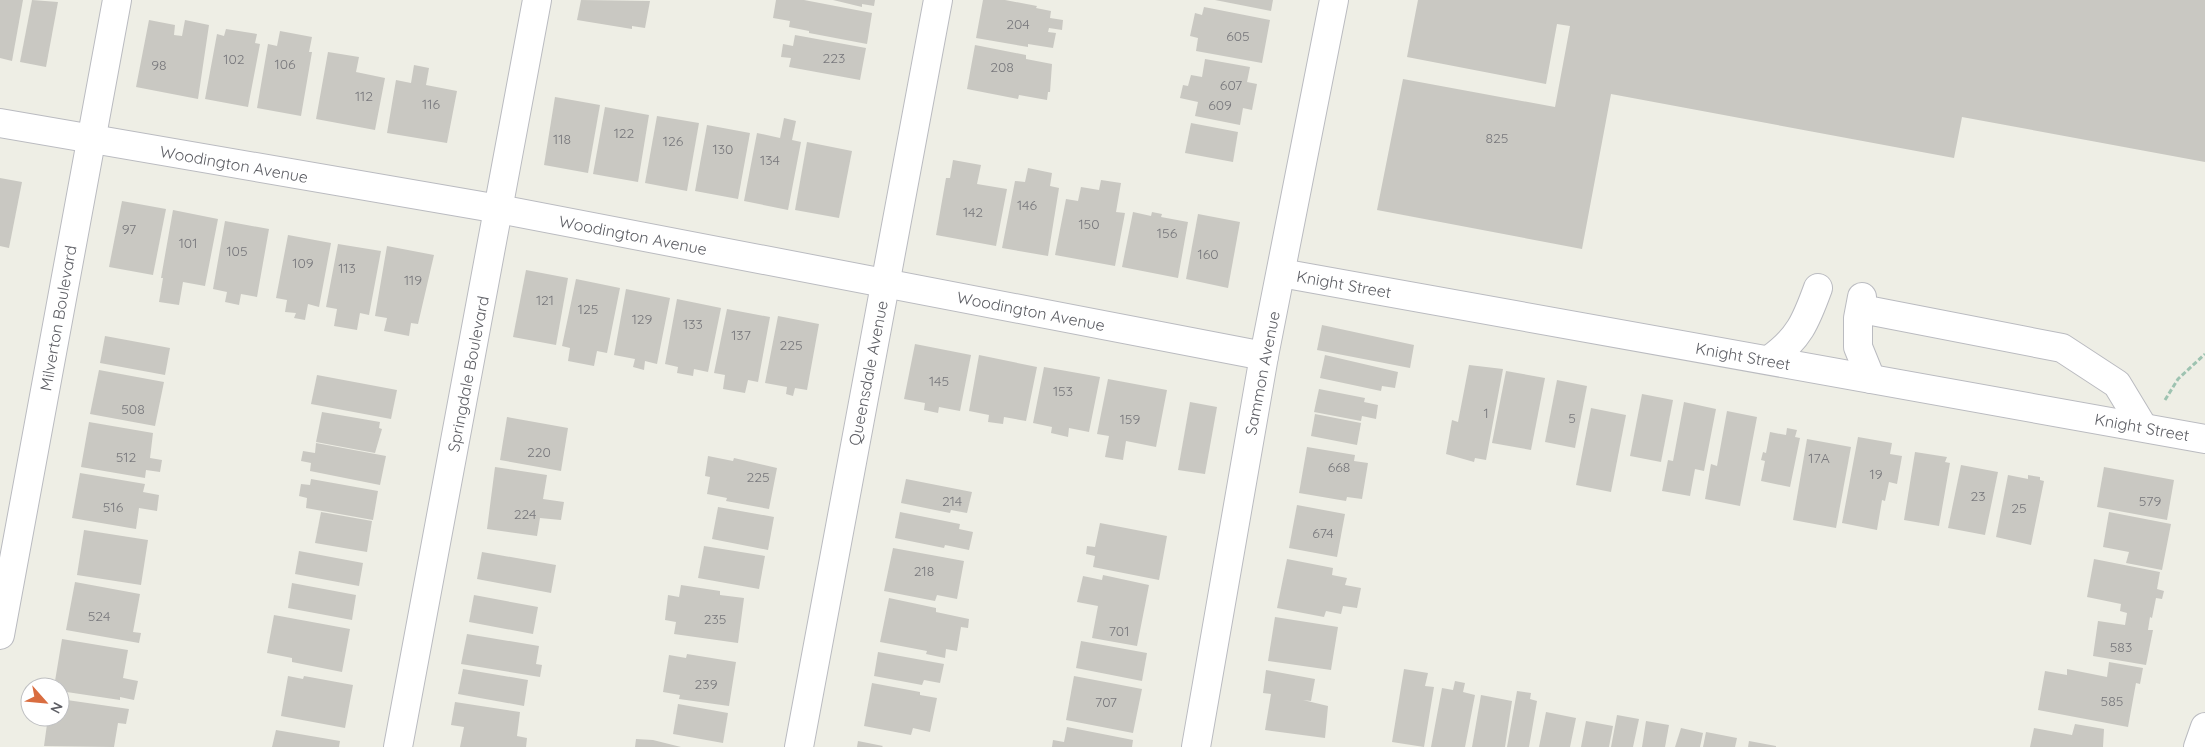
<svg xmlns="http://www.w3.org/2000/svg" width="2205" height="747" viewBox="0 0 2205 747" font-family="Quicksand,sans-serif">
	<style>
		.building { fill: #c9c8c2 }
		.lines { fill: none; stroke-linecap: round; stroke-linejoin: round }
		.minor-casing { stroke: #babbc0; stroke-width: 30 }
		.path { stroke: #9ec3b1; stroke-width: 3; stroke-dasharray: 5 2.5; stroke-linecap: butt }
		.minor { stroke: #fff; stroke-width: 28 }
		.labels { text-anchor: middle; stroke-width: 4.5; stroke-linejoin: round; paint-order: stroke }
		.number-label { font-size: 14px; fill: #78787c }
		.street-label { font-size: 16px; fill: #5d5e64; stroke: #fff }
	</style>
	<rect width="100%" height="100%" fill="#eeeee5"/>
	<!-- building -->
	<g class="building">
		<polygon points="0,0 23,0 12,61 0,58"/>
		<polygon points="32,0 58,2 46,67 20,62"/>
		<polygon points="581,0 650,1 645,28 632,26 632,29 577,20"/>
		<polygon points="776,0 804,0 872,13 867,44 809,33 809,31 789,27 790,21 773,18"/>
		<polygon points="833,0 875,0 874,6 862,4 862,7"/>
		<polygon points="983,0 1005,0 1037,6 1036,8 1051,11 1050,18 1063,20 1062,30 1049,28 1048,32 1056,33 1053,48 1028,44 1028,47 976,38"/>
		<polygon points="1215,0 1273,0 1271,11"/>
		<polygon points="1418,0 2205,0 2205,162 1962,117 1954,158 1611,94 1582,249 1377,210 1403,79 1555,107 1566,48 1570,26 1557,24 1546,84 1407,57"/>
		<polygon points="1204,7 1270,20 1262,63 1196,51 1198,38 1190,36 1195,13 1202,15"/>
		<polygon points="149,20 175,25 174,35 182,36 185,20 209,25 198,99 136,87"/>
		<polygon points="226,29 257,34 255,43 260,44 248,107 205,99 217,34 224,36"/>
		<polygon points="280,31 312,37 309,52 312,52 301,116 257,108 268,44 277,46"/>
		<polygon points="795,35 866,48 860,80 789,67 791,58 781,57 783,44 793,46"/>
		<polygon points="975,45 1026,55 1026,59 1052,64 1050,92 1048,92 1047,100 1019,95 1018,99 967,89"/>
		<polygon points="328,52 359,57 356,72 385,78 375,130 316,119"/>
		<polygon points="1205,59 1250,67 1247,82 1257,84 1252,110 1243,108 1240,125 1195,116 1198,102 1180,98 1183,85 1188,86 1191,75 1202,77"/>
		<polygon points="414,65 429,68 426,85 457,91 447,143 387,133 396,80 411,83"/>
		<polygon points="555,97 600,105 588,173 544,165"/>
		<polygon points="605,107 649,115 638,182 593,174"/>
		<polygon points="657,116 699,123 687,191 645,183"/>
		<polygon points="784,118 796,121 792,140 801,142 788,210 744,201 757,133 780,138"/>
		<polygon points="1191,123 1238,132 1233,162 1185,153"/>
		<polygon points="707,125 750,133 738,199 695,191"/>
		<polygon points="807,142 852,151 839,218 795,210"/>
		<polygon points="953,160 981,165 977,184 1007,189 996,246 936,235 946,178 950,178"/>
		<polygon points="1028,168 1052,173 1050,186 1059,188 1048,256 1002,248 1015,181 1025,182"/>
		<polygon points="0,178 22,182 9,248 0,246"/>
		<polygon points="1101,180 1121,183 1116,212 1125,213 1115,266 1055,255 1066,199 1078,201 1081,187 1099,190"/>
		<polygon points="122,201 166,209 153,275 109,267"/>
		<polygon points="173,210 218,219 205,286 183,282 179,305 159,302 163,278 161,278"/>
		<polygon points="1133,212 1151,216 1152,212 1162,214 1161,217 1188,222 1178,278 1122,267"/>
		<polygon points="1198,214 1240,222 1228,288 1186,279"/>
		<polygon points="225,221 269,229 257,297 241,294 239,305 225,302 227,292 213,289"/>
		<polygon points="288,235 331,243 319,307 308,304 305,320 294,318 296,313 285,312 287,300 276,298"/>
		<polygon points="338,244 381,251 369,315 360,313 357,330 334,326 337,309 326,307"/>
		<polygon points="387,246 434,255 418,324 411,323 409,336 384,331 387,318 375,316"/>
		<polygon points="526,270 568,278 556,345 513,337"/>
		<polygon points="576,279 620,288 607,353 597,351 594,366 568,361 570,348 562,346"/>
		<polygon points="626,289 670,298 657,364 645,361 644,370 633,367 635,359 614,355"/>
		<polygon points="677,299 721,308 708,372 694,369 693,376 677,373 678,367 665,364"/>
		<polygon points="727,309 770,317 758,382 748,380 745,393 723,389 725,375 714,373"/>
		<polygon points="778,316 819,324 807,390 795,388 793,396 786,394 787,387 765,383"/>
		<polygon points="1322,325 1414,345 1410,368 1317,350"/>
		<polygon points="105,336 170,348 165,375 100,363"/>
		<polygon points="915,344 971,355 960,411 939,407 938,413 924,410 925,403 904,399"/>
		<polygon points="979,355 1037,367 1026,421 1004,417 1003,424 988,422 989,415 969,411"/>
		<polygon points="1325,355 1398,372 1395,388 1382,386 1381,391 1320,378"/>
		<polygon points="1469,365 1503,369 1486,460 1475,458 1474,462 1446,454 1452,420 1458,422"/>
		<polygon points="1044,367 1100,377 1089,432 1069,428 1068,437 1051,433 1052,427 1033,423"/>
		<polygon points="99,370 164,382 155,426 90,414"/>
		<polygon points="1506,371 1545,378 1531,450 1492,443"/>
		<polygon points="317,375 397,390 391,419 311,404"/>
		<polygon points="1108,379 1167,390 1156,447 1126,441 1123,460 1105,457 1109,436 1097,434"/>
		<polygon points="1557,380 1587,386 1575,448 1545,442"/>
		<polygon points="1319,389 1365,398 1364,402 1378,405 1376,419 1362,416 1361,421 1314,412"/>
		<polygon points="1642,394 1673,400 1661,462 1630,456"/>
		<polygon points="1190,402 1217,407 1205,474 1178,470"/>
		<polygon points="1684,402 1716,409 1704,471 1695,469 1690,496 1662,491 1668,460 1673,461"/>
		<polygon points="1591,408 1626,415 1611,492 1576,485"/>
		<polygon points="1727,411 1757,417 1740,506 1705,499 1711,464 1717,466"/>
		<polygon points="322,412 380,422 379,428 382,429 375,453 316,442"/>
		<polygon points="1315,414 1361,423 1357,445 1311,436"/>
		<polygon points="507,417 568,428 561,471 500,460"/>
		<polygon points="89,422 153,433 150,458 162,460 160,472 146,470 145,478 81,467"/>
		<polygon points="1787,428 1797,430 1795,437 1800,438 1790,487 1761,481 1765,461 1761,460 1763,452 1766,453 1770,432 1786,435"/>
		<polygon points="1858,437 1892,443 1890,454 1902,456 1897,484 1889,482 1885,501 1882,500 1877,530 1842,523"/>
		<polygon points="1807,439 1851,447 1836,528 1793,520"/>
		<polygon points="316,443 386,456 380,485 310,471 311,463 301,461 303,451 315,453"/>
		<polygon points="1307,447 1355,455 1354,461 1368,463 1362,499 1347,497 1346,501 1299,493"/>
		<polygon points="1915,452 1947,457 1945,462 1950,463 1939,526 1904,520"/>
		<polygon points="708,456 733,461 734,458 777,468 769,509 726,501 727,498 707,494 710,477 705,476"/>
		<polygon points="1961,465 1998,472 1985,535 1948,528"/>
		<polygon points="495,467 547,475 543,499 564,502 561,520 540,518 537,536 487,529"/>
		<polygon points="2104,467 2174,480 2167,520 2097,507"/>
		<polygon points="80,473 145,484 143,492 159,495 157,511 139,508 136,529 72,518"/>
		<polygon points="2008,475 2028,479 2028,475 2040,477 2040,480 2044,481 2031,545 1996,537"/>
		<polygon points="311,479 378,491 373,520 306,508 307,498 299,496 301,484 310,485"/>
		<polygon points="906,479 972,492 967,513 951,510 950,513 901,503"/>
		<polygon points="1297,505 1345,514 1337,557 1289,548"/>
		<polygon points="718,507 774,517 768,550 712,539"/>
		<polygon points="321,512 372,521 367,552 315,543"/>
		<polygon points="900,512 960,524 959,529 973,532 969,550 945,545 944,548 895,538"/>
		<polygon points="2109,512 2171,524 2162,570 2126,563 2129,552 2103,547"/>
		<polygon points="1100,523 1167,536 1159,580 1093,567 1095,556 1086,554 1087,546 1095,547"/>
		<polygon points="84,530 148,540 141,585 77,575"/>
		<polygon points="704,546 765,556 759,589 698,578"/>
		<polygon points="893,548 964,561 957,599 937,595 935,601 884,591"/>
		<polygon points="299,551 363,563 359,586 295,574"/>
		<polygon points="482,552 556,565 551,593 477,579"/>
		<polygon points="1287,559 1333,568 1332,575 1347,578 1345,585 1361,588 1357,608 1343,606 1341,614 1326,611 1324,617 1277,608"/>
		<polygon points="2094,559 2160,572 2157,589 2164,591 2162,599 2156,598 2152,618 2150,617 2148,630 2153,630 2146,665 2093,656 2098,621 2125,625 2127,613 2120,611 2121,604 2087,597"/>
		<polygon points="1103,575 1149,585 1137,646 1092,638 1098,606 1077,602 1083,576 1102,580"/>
		<polygon points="75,582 140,594 133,632 141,633 139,643 66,630"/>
		<polygon points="292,583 356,595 352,620 288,608"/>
		<polygon points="681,585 720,591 720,595 744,598 738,643 674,634 676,622 665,620 668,595 679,597"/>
		<polygon points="474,595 538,607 533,634 469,622"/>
		<polygon points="889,598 936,608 936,612 969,619 968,628 961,627 957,651 946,649 945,658 926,654 927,651 880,642"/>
		<polygon points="274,615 350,629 342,672 292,662 292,658 267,653"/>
		<polygon points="1275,617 1338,627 1331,670 1268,661"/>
		<polygon points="467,634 539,646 536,664 542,665 540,677 461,664"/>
		<polygon points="62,639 128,650 123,678 138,681 134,700 120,697 120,700 60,691 60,687 54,687"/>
		<polygon points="1081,641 1147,653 1142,681 1076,668"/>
		<polygon points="878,652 944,664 940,683 924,680 922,685 874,676"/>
		<polygon points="687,654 736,662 729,706 679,699 680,695 663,692 669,655 686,658"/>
		<polygon points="2109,662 2143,668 2140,684 2136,683 2128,727 2038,710 2045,671 2067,675 2067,669 2107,677"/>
		<polygon points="463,669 528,680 524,706 458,694"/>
		<polygon points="1404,669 1428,673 1425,686 1434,687 1424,747 1392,742"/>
		<polygon points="1266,670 1315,679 1311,701 1303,700 1328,706 1325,738 1265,730 1271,694 1263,693"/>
		<polygon points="288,676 303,679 304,676 353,685 345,728 281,716"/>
		<polygon points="1074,676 1142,689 1133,733 1066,720"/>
		<polygon points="1455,681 1465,683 1463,692 1475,695 1465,747 1431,747 1442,688 1453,690"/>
		<polygon points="872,683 920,692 920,695 937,698 930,732 913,728 911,735 864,726"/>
		<polygon points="1517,691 1531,693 1530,699 1537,701 1529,747 1507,747"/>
		<polygon points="1481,695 1512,701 1505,747 1472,747"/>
		<polygon points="60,699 129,709 126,724 118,723 114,747 44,746 48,717 60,717"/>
		<polygon points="455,702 520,712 517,736 527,738 526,747 460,747 464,727 451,725"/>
		<polygon points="678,704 728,713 723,743 673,734"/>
		<polygon points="1546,712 1576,718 1570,747 1539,747"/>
		<polygon points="1617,715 1639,719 1633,747 1611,747"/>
		<polygon points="1586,721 1613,726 1609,747 1581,747"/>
		<polygon points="1646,721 1669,725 1665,747 1642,747"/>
		<polygon points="2075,724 2104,729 2103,747 2030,747 2034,728 2072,735"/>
		<polygon points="1067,727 1133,740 1132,747 1052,747 1053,740 1064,742"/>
		<polygon points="1681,728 1703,733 1700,747 1675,747"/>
		<polygon points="276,730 340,741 339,747 272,747"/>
		<polygon points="1706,732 1737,738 1735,747 1703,747"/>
		<polygon points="636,739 653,740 681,747 635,747"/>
		<polygon points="858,741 883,746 882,747 857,747"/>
		<polygon points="1749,741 1776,746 1776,747 1748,747"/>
	</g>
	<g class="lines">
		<!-- minor casing -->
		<g class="minor-casing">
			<g id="minor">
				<polyline points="0,123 499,209 1264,356"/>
				<polyline points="1281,273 2205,439"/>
				<polyline points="1862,297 1858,318 1858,347 1871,379"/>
				<polyline points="1872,311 2062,348 2117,384 2143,427"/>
				<path d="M1769,360C1799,339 1806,321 1818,288"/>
				<polyline points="0,635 117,0"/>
				<polyline points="398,747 537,0"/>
				<polyline points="799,747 938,0"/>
				<polyline points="1196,747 1264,356 1334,0"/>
				<polyline points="2198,747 2205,727"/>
			</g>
		</g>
		<!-- path -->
		<polyline class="path" points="2165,400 2178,379 2205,354"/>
		<!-- minor -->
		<use href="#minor" class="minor"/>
	</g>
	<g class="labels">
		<!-- number labels -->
		<g class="number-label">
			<text x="1018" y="29">204</text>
			<text x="1238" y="41">605</text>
			<text x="834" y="63">223</text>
			<text x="234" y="64">102</text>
			<text x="285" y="69">106</text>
			<text x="159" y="70">98</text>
			<text x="1002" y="72">208</text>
			<text x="1231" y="90">607</text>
			<text x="364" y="101">112</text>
			<text x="431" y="109">116</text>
			<text x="1220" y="110">609</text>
			<text x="624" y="138">122</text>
			<text x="1497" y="143">825</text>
			<text x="562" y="144">118</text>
			<text x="673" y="146">126</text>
			<text x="723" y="154">130</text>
			<text x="770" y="165">134</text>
			<text x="1027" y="210">146</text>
			<text x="973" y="217">142</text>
			<text x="1089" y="229">150</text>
			<text x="129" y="234">97</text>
			<text x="1167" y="238">156</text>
			<text x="188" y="248">101</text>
			<text x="237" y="256">105</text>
			<text x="1208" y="259">160</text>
			<text x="303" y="268">109</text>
			<text x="347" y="273">113</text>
			<text x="413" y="285">119</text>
			<text x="545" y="305">121</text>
			<text x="588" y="314">125</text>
			<text x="642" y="324">129</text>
			<text x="693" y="329">133</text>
			<text x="741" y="340">137</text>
			<text x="791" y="350">225</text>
			<text x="939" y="386">145</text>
			<text x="1063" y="396">153</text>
			<text x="133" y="414">508</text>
			<text x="1486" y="418">1</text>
			<text x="1572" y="423">5</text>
			<text x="1130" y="424">159</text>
			<text x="539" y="457">220</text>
			<text x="126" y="462">512</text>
			<text x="1819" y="463">17A</text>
			<text x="1339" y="472">668</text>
			<text x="1876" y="479">19</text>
			<text x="758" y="482">225</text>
			<text x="1978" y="501">23</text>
			<text x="952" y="506">214</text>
			<text x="2150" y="506">579</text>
			<text x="113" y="512">516</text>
			<text x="2019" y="513">25</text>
			<text x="525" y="519">224</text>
			<text x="1323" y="538">674</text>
			<text x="924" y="576">218</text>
			<text x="99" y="621">524</text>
			<text x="715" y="624">235</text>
			<text x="1119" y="636">701</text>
			<text x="2121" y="652">583</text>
			<text x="706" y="689">239</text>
			<text x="2112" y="706">585</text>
			<text x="1106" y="707">707</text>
		</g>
		<!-- street labels -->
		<g class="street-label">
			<text transform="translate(234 164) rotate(10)" y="6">Woodington Avenue</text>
			<text transform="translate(633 235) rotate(11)" y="6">Woodington Avenue</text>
			<text transform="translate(1344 284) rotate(10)" y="6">Knight Street</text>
			<text transform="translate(1031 311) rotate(11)" y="6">Woodington Avenue</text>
			<text transform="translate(58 318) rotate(-80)" y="6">Milverton Boulevard</text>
			<text transform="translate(1743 356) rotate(10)" y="6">Knight Street</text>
			<text transform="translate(868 373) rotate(-79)" y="6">Queensdale Avenue</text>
			<text transform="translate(1262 373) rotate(-79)" y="6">Sammon Avenue</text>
			<text transform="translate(468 374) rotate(-79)" y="6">Springdale Boulevard</text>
			<text transform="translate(2142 427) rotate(10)" y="6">Knight Street</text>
		</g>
	</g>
	<!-- north arrow -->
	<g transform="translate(45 702) rotate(117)"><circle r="24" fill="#ffffff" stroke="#bebfc1"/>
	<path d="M0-4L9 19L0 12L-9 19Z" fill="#d96d40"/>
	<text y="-8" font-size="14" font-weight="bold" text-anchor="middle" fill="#5d5e64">N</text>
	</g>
</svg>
